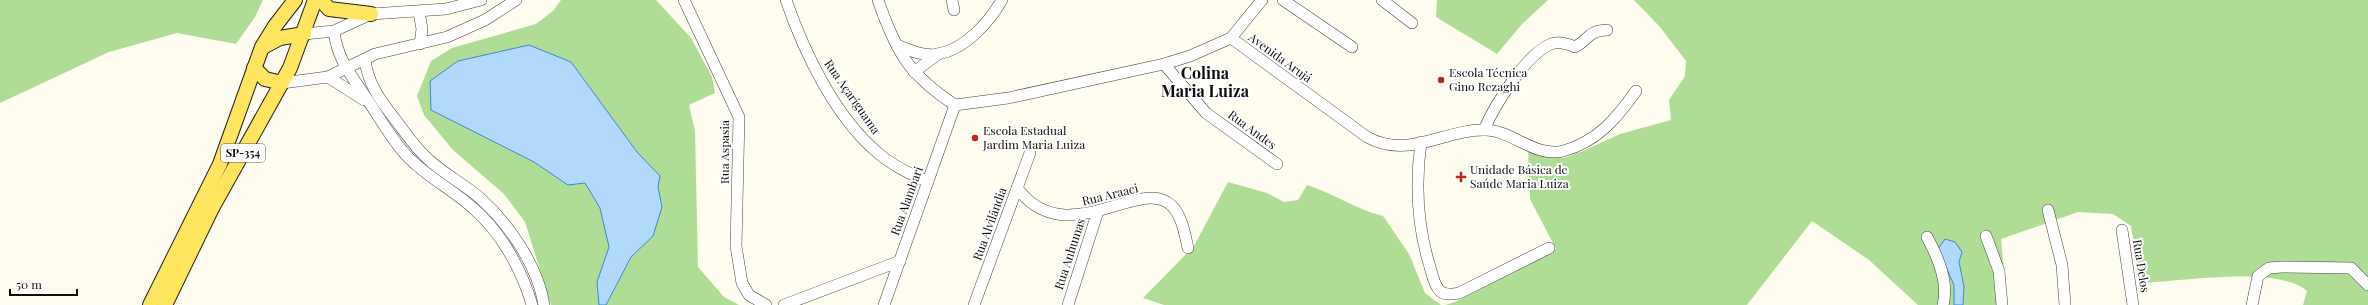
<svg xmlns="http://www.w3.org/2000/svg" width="2368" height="305" viewBox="0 0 2368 305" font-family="'Playfair Display',serif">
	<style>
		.forest { fill: #b0dd95 }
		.water { fill: #b1d9f9; stroke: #3489d4 }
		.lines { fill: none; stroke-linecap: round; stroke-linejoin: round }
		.minor-casing { stroke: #414141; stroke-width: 12 }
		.major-casing { stroke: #1f1f1f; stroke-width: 16 }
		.minor { stroke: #fff; stroke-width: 11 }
		.major { stroke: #ffe45f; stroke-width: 14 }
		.poi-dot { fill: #c6221e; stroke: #fff; stroke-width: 1.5 }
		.labels { text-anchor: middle; stroke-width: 4; stroke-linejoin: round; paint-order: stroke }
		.shield { fill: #fff; stroke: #565656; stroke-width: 1 }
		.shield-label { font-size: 11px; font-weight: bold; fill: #0e0e0e }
		.street-label { font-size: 12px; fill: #0e0e0e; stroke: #fff }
		.poi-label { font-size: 12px; fill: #0e0e0e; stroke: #fff; text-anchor: start }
		.district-label { font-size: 16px; font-weight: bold; fill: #0e0e0e; stroke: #fff }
	</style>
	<rect width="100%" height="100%" fill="#fffdef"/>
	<!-- forest -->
	<g class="forest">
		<polygon points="0,0 263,0 255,17 236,44 177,33 109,52 0,103"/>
		<polygon points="561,0 656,0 691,38 712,77 715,93 689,105 695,131 698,267 724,297 739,305 551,305 525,222 504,194 453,150 424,115 417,96 431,61 452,48 536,24 553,11"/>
		<polygon points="1437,0 1548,0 1522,24 1497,54 1436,17"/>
		<path d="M1634,0H2368V305H2303L2307,291C2276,265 2181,282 2140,283L2131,226L2113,214L2078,212L2001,239L2004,271L1999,305H1918L1869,260L1812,221L1747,305H1445L1455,302L1556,249L1530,199L1528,151L1564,158L1583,151L1620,134L1671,120L1669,100L1685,76L1686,61L1660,27Z"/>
		<path d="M1228,182L1267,193L1284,202L1298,200L1307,185C1333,193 1357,210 1383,216L1409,254L1425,293L1441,305H1164L1143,298L1194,246Z"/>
	</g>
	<!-- water -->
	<g class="water">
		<polygon points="529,45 571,62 637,152 660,176 658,187 662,207 653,236 631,257 606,305 599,305 597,282 609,247 600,208 585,183 568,185 534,162 431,110 430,81 458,61"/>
		<polygon points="1945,239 1955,242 1962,252 1959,262 1964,287 1963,305 1954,305 1954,285 1938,249"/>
	</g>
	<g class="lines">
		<!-- minor casing -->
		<g class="minor-casing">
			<g id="minor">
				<polyline points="684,0 739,117 736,246 742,283 749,295 766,305"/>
				<path d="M786,0C804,52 835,117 878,153C893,166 911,174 928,182"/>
				<path d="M878,0C896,52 909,75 955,105L1008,98L1164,64L1190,56L1231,38L1262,0"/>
				<polyline points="952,0 954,10"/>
				<polyline points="1283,0 1352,47"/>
				<polyline points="1382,0 1412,23"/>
				<polyline points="419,12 422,29 420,44"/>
				<path d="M334,31C337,58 350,74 365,96C378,115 390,137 406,155C425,176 452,189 473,208C501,232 522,270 532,305"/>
				<polyline points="304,34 334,31 371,14 446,9 481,0"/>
				<path d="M1231,38L1367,137C1409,160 1444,129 1485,130C1512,130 1535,158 1563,151C1597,142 1617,118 1636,91"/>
				<path d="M897,45C909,50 924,57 938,54C966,49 989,22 1002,0"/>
				<path d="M365,59C367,82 380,100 394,118C405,132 415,148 429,160C444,174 464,184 480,198C509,224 538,266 544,305"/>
				<polyline points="1164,64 1206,113 1277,164"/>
				<polyline points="914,72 938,54"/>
				<polyline points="328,77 364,100"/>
				<polyline points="282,83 328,77 375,54 447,37 485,20 516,0"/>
				<path d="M1484,130C1494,106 1527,53 1551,44C1559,41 1568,44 1575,47C1590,39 1587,31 1607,30"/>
				<path d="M1421,142C1415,185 1417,225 1430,267C1432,274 1434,284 1439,290C1444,296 1452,294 1459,293L1549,248"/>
				<path d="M1017,188C1067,254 1140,174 1172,206C1182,216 1185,235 1188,248"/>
				<polyline points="2048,210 2062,265 2065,305"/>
				<polyline points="2122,230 2133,305"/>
				<polyline points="1986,236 1999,271 2002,305"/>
				<path d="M1927,237C1938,257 1949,282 1943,305"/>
				<polyline points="784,305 900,261"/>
				<polyline points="884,305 955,105"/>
				<polyline points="974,305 1030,153"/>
				<polyline points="1068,305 1098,211"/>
				<polyline points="2252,305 2258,276 2269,268 2282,267 2351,268 2368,285"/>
			</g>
		</g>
		<!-- major casing -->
		<g class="major-casing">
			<g id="major">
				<polyline points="321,0 329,9 371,14"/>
				<polyline points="263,47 280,38 304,34"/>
				<polyline points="254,68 265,79 282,83"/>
				<polyline points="150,305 220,164 262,47 275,26 295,0"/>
				<polyline points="165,305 212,208 290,68 315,0"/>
			</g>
		</g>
		<!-- minor -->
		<use href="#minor" class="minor"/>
		<!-- major -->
		<use href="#major" class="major"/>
	</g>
	<!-- markers -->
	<g class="poi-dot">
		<circle cx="1441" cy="80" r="4"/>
		<circle cx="975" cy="138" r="4"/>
		<path d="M1459 171h4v4h4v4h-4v4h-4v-4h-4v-4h4z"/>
	</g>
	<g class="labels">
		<!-- shield labels -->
		<rect class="shield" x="221" y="144" width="44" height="18" rx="3"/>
		<g class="shield-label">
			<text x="243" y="157">SP-354</text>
		</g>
		<!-- street labels -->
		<g class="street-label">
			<text transform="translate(1280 58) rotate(36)" y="4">Avenida Arujá</text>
			<text transform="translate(852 97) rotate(55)" y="4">Rua Açariguama</text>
			<text transform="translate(1252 130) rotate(36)" y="4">Rua Andes</text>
			<text transform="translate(725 152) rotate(-90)" y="4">Rua Aspasia</text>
			<text transform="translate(1110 195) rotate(-14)" y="4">Rua Araaci</text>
			<text transform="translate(907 201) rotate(-70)" y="4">Rua Alambari</text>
			<text transform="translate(990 224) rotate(-70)" y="4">Rua Alvilândia</text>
			<text transform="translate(1070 254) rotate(-72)" y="4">Rua Anhumas</text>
			<text transform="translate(2141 266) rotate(81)" y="4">Rua Delos</text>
		</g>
		<!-- poi labels -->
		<g class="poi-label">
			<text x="1449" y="77">Escola Técnica<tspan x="1449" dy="14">Gino Rezaghi</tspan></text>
			<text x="983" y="135">Escola Estadual<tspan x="983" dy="14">Jardim Maria Luiza</tspan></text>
			<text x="1470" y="174">Unidade Básica de<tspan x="1470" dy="14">Saúde Maria Luiza</tspan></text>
		</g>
		<!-- district labels -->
		<g class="district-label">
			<text x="1205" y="79">Colina<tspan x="1205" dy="18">Maria Luiza</tspan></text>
		</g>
	</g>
	<!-- scale -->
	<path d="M10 289v6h67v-6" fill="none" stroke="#0e0e0e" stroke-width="2"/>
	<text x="16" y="289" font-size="12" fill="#0e0e0e" stroke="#ffffff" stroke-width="3" paint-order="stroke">50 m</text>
</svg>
